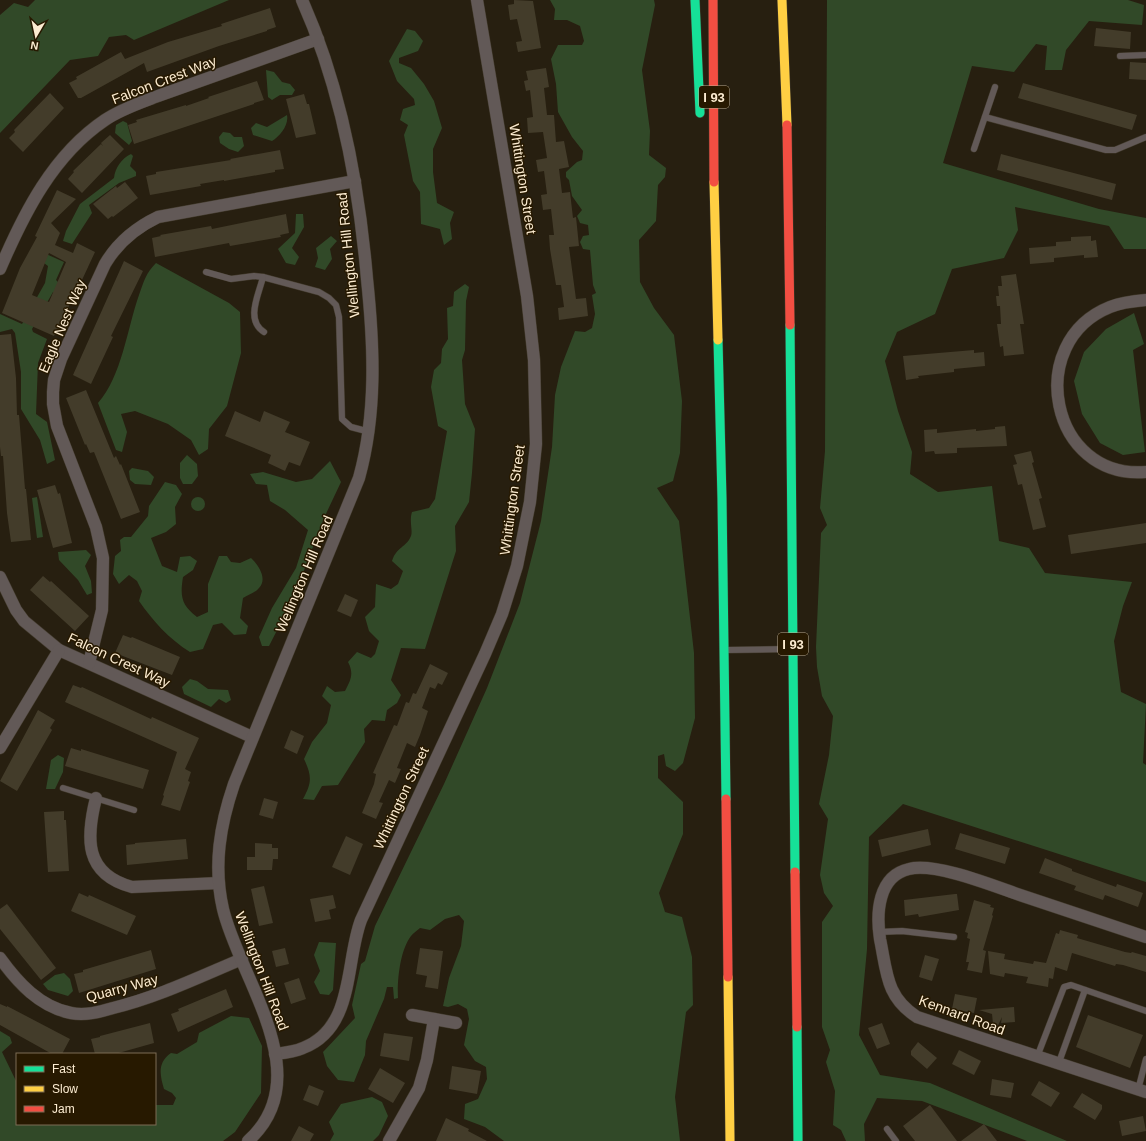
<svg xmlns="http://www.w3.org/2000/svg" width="1146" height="1141" viewBox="0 0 1146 1141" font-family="Arial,sans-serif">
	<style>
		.green { fill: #314928 }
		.building { fill: #433c2a; fill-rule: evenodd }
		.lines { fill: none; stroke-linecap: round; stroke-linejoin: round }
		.lane-casing { stroke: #433b2d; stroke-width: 7 }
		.street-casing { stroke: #433b2d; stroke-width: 13 }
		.fast-casing { stroke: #433b2d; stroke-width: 10 }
		.slow-casing { stroke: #433b2d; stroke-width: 10 }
		.jam-casing { stroke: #433b2d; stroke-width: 10 }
		.lane { stroke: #625957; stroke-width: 6 }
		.street { stroke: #625957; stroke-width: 12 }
		.fast { stroke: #16e098; stroke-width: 9 }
		.slow { stroke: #ffcf43; stroke-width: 9 }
		.jam { stroke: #f24e42; stroke-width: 9 }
		.labels { text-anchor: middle; stroke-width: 3; stroke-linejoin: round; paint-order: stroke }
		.shield { fill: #271900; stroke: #bcad92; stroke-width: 1 }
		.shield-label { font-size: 13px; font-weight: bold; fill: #fcecd1 }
		.street-label { font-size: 14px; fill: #fcecd1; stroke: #271900 }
	</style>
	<rect width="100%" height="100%" fill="#271f10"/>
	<!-- green -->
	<g class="green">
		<polygon points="35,0 229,0 134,40 126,35 109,37 98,56 70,60 0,133 0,15 14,3 28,7"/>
		<path d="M550,0H654L655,5L642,70L650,131L649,155L666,168L665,177L658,185L656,221L639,240L640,282L654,308L674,335L682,401L680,453L673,481L657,488L679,521L694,653L695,718L683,763L675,771L666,766L664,754L658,756V778L683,802V834L659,893L665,912L682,917L692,957L693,1005L686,1012L675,1097L680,1141H504L485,1127L464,1119L465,1104L478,1099L487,1079L486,1067L475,1061L464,1045L469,1019L467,1009L458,1004L448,1007L443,1006L449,978L461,946L464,921L459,915L445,919L430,930L420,928C417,931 413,933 411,936C400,950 397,981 398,998L394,999L393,987H387L384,999L366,1041L365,1055L354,1082L338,1080L327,1066L323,1052L355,1018L352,1005L361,964L365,961L375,926L444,784L487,688L520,603L541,521L552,447L555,395L561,367L575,331L585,332L592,328L595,314L592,295L596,293L593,285L590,250L583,249L580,242L583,236L589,235L588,225L580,223L577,216L582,210L572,196L569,180L566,177V172L577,162L582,160L583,151L572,137L558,112L556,84L551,59L558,45H582L584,41L580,26L567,20H554L555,9Z"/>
		<polygon points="827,0 1128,0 1144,5 1142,25 1089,21 1066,50 1062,70 1045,70 1047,46 1036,44 1014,72 972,66 943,163 1099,209 1146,218 1146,249 1124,249 1109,226 1015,207 1018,230 1004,258 952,269 935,314 897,332 885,361 898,411 912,452 910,474 938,492 992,486 999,541 1029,548 1045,573 1132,582 1123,606 1114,641 1121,692 1146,704 1143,763 1146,765 1146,882 903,804 869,837 867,949 859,1035 880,1075 930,1083 1067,1141 1027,1141 922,1101 877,1098 864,1124 865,1141 846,1141 841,1130 833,1125 835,1091 826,1062 830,1050 822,1027 822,922 833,906 824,893 820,875 828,819 819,804 829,755 833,716 822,696 817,667 816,647 821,533 827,525 820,508 825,451"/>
		<polygon points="407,29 415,31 423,41 418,51 399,58 399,63 411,68 424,84 434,101 442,128 433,149 433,172 437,203 454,212 450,223 452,239 444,245 440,229 421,224 420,192 413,181 404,135 408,125 400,120 403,109 415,105 414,99 397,81 389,61"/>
		<polygon points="266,70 274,72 282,82 290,84 295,90 292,95 280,95 272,100 268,97"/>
		<path d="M287,115C289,125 280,136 272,141L253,135L251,128L256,123L267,127Z"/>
		<polygon points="123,121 127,123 132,141 129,145 115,133 116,125"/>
		<polygon points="223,132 230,133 234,137 242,137 244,146 238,152 229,149 220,143 219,137"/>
		<path d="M131,154L133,156L130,166L136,172V176L119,183L89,205L92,213L72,244L63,241L66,231L80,204L114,178C115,168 122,158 131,154Z"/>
		<polygon points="296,214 303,214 304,227 292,248 299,257 295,265 286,263 278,249 295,233"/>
		<polygon points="331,236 337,241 330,249 332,259 325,270 315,267 318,258 316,248"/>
		<polygon points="35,249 64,262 56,280 61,285 59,292 53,292 32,329 33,332 47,339 38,363 36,414 47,422 55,460 47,464 40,440 21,409 21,372 15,333 12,329 0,332 0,314 22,324 45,283 48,266 40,260"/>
		<path d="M156,263L229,303L240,312L241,353L227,406L209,429L208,449L199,455L191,440L168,424L135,411L121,414L127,432L122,452L116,450L98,403C122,376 127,329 139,295C144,281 146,273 156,263Z"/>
		<path d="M465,284L469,287L466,301L465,350L462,360L465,404L475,429L472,473L469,502L455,526L456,551L425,649L401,648L391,680L401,695L397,703L387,710L385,721L372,720L364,729L365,742L338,785L322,786L314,800L303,799C312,783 312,776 304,759L312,742L327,723L331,705L322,696L327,686L335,692L345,691C351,680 354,673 348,662L357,652L371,658L375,654L379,641L369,631L365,617L375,607L376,584L391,589L398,584L403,571L392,561C397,546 406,548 411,536C413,531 409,521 412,512L429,508L435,499L447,431L438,426L431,387L434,370L441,363L442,349L448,339L447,308L453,306L454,292Z"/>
		<polygon points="1134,313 1144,344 1133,350 1145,452 1123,455 1100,443 1082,414 1074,381 1084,352 1106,329"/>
		<polygon points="187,455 197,464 198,476 192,484 183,484 180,478 180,463"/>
		<polygon points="330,461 341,482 324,518 293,599 269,646 262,646 259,637 272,608 296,568 308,530 285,510 270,501 267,485 256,484 250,474 263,472 296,482 312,479"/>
		<polygon points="132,468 148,471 154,477 151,485 135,484 130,480 129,471"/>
		<path d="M165,482L176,485L182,494L175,507L176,524L166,532L151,538L162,566L177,572L180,557L190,556L197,561L193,570L183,577C180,596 181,605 197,617L208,612V584L219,556H227L231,562L240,563L251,558C258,564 268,579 259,588C256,592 248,595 243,598L240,618L248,626L246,634L234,635L222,623L213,625L203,649L190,652C169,639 153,621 139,601L142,591L137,581L129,575L119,584L113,574L115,556L121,551L120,540L124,537H131L148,516L149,506Z"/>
		<circle cx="198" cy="504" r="7"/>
		<polygon points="37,497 43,537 37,538 32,498"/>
		<polygon points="86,550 91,555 85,566 91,581 92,593 87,595 78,580 59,560 58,552"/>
		<polygon points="190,679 197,681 208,689 228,690 231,700 226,703 219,699 211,707 184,694 182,687"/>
		<polygon points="58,755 64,758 63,772 55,789 46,789 51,760"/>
		<polygon points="319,942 336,943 333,990 329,995 320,994 314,982 320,971 314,955"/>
		<polygon points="64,973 70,979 73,991 68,996 48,990 43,984 55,975"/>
		<path d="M231,1016L249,1018L262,1046L261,1093L235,1132L223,1141H0V1031L10,1037L12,1043L2,1052L17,1083V1124H155V1105H173L176,1098L172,1093L164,1089C160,1075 157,1063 171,1053L177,1054L197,1042L199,1033Z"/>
		<polygon points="372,1097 382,1102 388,1116 379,1135 373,1141 330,1141 334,1134 329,1122 341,1104"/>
	</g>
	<!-- building -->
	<g class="building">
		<polygon points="514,0 533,1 541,48 518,52 516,42 522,41 517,19 510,20 508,5 514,4"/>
		<polygon points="270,8 276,27 267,30 267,31 219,46 147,72 144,63 81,98 78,98 69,83 77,79 76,77 121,52 125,59 168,42 222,26 221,24"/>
		<polygon points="1096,28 1131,32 1130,49 1094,46"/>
		<polygon points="1130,62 1146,63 1146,80 1129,79"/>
		<polygon points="546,68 549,87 544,88 547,115 554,115 556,142 564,141 569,167 559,169 562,193 570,192 573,218 576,217 579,246 569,247 576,299 586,298 588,316 559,320 558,308 564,307 561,285 556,285 550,249 549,235 554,235 551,209 543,210 541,195 547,194 544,171 538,172 536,160 547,158 543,132 528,133 527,118 533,117 530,90 526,91 524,81 528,80 526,71"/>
		<polygon points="257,81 264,100 254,103 254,104 134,144 128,125 137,122 136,120 186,105 186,106 209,98 208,97"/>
		<polygon points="1023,83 1137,115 1132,130 1018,98"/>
		<polygon points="50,93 64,108 23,152 9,138 15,132 14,130"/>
		<polygon points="304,94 307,104 309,104 316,134 296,138 286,99"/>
		<polygon points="110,135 124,149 82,193 68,179 74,172 73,171 101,144 103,146 101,143"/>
		<polygon points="280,150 284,169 275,170 275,172 224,181 224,180 200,184 201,186 150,195 146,176 156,174 156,172 231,160 230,159"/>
		<polygon points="1001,154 1116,184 1112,200 997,170"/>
		<polygon points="125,182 138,198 113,217 112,216 108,219 93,204 116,186 117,188"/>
		<path d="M57,190L76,199L51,223L60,233L55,245L73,253L77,243L95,252L82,280L80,279L59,330L57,329L54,336L2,313L20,268L37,237L35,236ZM49,253L66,262L49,302L32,295Z"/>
		<polygon points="286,214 289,233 280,235 281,237 230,246 229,243 155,257 152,238 161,236 160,235 211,226 212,229"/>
		<polygon points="1091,236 1091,241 1096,240 1098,257 1084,258 1084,255 1054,258 1054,262 1030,264 1029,248 1056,246 1056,242 1071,241 1071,237"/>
		<polygon points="124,261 143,271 111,336 113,337 91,384 73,375"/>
		<polygon points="1016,274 1024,324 1020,324 1024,354 1004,356 1003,346 1000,347 997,324 1001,324 1000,306 997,306 996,296 999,296 998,286 1002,286 1001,276"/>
		<polygon points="11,334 16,378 17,415 19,415 25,489 26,489 31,540 11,542 7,513 3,456 1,456 0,447 0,335"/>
		<polygon points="974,350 974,353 984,352 985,366 954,369 954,372 918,376 919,378 906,380 903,356"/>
		<polygon points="86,390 114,458 116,456 120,465 121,464 140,512 121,519 94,452 90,453 86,444 85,445 66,398"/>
		<polygon points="235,411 260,422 264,411 290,422 285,432 310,442 300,466 289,462 285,471 268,463 271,455 225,436"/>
		<polygon points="1005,426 1007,446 957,448 957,453 935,454 934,451 925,452 924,430 937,429 937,433 976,429 976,431 995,429 995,427"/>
		<polygon points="1031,451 1034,462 1032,463 1042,498 1039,499 1046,527 1033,530 1022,484 1018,485 1013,465 1017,464 1014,455"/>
		<polygon points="55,485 58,494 60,493 72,543 53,548 37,490"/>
		<polygon points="1146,523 1146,543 1071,554 1068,535"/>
		<polygon points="43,576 50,582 51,581 89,616 75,631 30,590"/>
		<polygon points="345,594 358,600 351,617 337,611"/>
		<polygon points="123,635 131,638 132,637 180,657 172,675 115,653"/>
		<polygon points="430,664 448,673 442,685 438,683 435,689 430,687 422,708 428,711 420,735 415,747 407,743 397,768 401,769 395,783 389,780 379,802 383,803 376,819 362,813 374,784 376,774 373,773 394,725 397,726 406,702 409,703 413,693 416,694"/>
		<polygon points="73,685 81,688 82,687 151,719 152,717 199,738 185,769 191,772 188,781 190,782 180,811 161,805 164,796 163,795 177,752 65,702"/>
		<polygon points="38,710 55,720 50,728 52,730 17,791 0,781"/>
		<polygon points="291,730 304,736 297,754 284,748"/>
		<polygon points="71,748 81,751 81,749 149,770 143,789 65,766"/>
		<polygon points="264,798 278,802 273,819 259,815"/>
		<polygon points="64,811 64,820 66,820 69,871 48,872 44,812"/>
		<polygon points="928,829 931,845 882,857 878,840"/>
		<polygon points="960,833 1010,848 1005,864 955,849"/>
		<polygon points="346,836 363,844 350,875 332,867"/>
		<polygon points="186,839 188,859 127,865 126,845 135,844 135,843"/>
		<polygon points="255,843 272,844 272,848 278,848 278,859 273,859 272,870 247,870 247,857 255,857"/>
		<polygon points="1045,858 1072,869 1072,871 1116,887 1117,884 1143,893 1138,907 1105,895 1103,900 1074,890 1076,886 1039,873"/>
		<polygon points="264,886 273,923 259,926 251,889"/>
		<polygon points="79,893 88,897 89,895 136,916 127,935 71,911"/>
		<polygon points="955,894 957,894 959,910 919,917 918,914 905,916 904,900"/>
		<polygon points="333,895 336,908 329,910 331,919 315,922 310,899"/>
		<polygon points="974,900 991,905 990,907 994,908 992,915 993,916 983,950 986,951 982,973 967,970 969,962 966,962 970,939 967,938 968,933 965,932"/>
		<polygon points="7,904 56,968 41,980 0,929 0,909"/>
		<polygon points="1060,930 1078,935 1077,938 1125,952 1131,953 1132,952 1146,956 1146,972 1123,965 1116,964 1115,966 1072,953 1067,971 1055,967 1053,979 1049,978 1048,987 1026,983 1028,977 1005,973 1004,977 990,974 988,951 1005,954 1004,959 1033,964 1034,961 1046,963 1056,933 1059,934"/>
		<polygon points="285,948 289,964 276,967 272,951"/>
		<polygon points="420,948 443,951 438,989 425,987 427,976 416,974"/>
		<polygon points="151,950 156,969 79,993 74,974 83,972 83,970"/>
		<polygon points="925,955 939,959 932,981 919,977"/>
		<polygon points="299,978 306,999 291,1004 284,983"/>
		<polygon points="226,989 233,1007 178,1032 171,1014 179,1011 178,1009"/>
		<polygon points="955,994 977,998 974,1013 952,1009"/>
		<polygon points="0,1004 7,1007 7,1006 70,1039 62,1054 52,1054 0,1025"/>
		<polygon points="1014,1007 1015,1022 1001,1023 1002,1017 994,1034 992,1014 979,1010"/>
		<polygon points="1088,1015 1143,1035 1130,1068 1076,1047"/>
		<polygon points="150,1023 154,1043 115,1054 95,1054 91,1039 100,1037 100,1036"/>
		<polygon points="882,1023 890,1044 877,1049 868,1028"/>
		<polygon points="384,1033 413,1037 409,1061 380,1056"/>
		<polygon points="918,1042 937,1058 927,1069 911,1055 911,1051"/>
		<polygon points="959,1050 981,1061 974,1075 952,1064"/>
		<polygon points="452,1066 481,1071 477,1094 449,1089"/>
		<polygon points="380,1068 405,1083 393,1103 368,1089"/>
		<polygon points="992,1079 1014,1083 1011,1098 990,1095"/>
		<polygon points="1039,1081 1060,1093 1051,1107 1031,1095"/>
		<polygon points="309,1085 324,1091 318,1106 303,1100"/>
		<polygon points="1082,1093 1102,1105 1102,1109 1095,1120 1073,1107"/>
		<polygon points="930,1105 957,1141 915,1141 903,1126"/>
		<polygon points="1143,1116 1146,1131 1122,1136 1119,1121"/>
		<polygon points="446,1118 469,1129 468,1131 487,1141 436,1141"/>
		<polygon points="984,1124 997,1141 961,1141"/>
		<polygon points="299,1126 314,1134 310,1141 291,1141"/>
	</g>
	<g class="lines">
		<!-- lane casing -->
		<g class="lane-casing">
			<g id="lane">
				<polyline points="1120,56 1146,55"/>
				<polyline points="985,117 1106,150 1115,150 1146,137"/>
				<polyline points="974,149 995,87"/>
				<polyline points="206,272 231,279 254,276 263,277 319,292 329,298 336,305 339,317 342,419 351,427 370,432"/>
				<path d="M263,277C259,294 245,320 264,332"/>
				<polyline points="727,650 790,649"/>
				<polyline points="63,788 134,810"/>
				<polyline points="879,932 902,931 954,937"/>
				<polyline points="1037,1057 1064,987 1071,985 1146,1011"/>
				<polyline points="1058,1065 1085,990"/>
				<polyline points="1138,1090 1146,1059"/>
				<polyline points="887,1129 896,1141"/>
			</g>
		</g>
		<!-- street casing -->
		<g class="street-casing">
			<g id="street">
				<path d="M0,269C24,213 53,155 105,120C121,109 140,103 158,96L318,39"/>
				<path d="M1146,300C1134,301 1122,302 1110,307C1023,342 1050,480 1146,472"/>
				<polyline points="0,577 16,610 24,621 59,650 252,737"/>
				<path d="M89,663L102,610L103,558L96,527L57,426L53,404V392L54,380L61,359L105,264C118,242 135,228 158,217L355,181"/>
				<polyline points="0,748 59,650"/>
				<path d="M96,798C86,838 84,874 132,887L219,883"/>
				<path d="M1146,937C1105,923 1064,910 1023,896C996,887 936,862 909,869C878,876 876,913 880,939C887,973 886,997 917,1017L1146,1092"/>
				<path d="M0,958C18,983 40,1007 71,1013C85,1016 99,1012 113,1008C158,997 199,977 242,959"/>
				<polyline points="412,1015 456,1023"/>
				<path d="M275,1054C284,1053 294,1052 303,1048C355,1028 345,962 361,920L485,654L502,614L517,566L530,502L536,444L534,360L527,296L477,0"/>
				<path d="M248,1141C320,1077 239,978 223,909C213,866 220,825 234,784L359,478C377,413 374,346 367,279C359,185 341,87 302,0"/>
				<polyline points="389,1141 419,1088 427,1060 434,1019"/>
			</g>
		</g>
		<!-- fast casing -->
		<g class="fast-casing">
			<g id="fast">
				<polyline points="695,0 700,113"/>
				<polyline points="790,325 795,872"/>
				<polyline points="718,340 722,499 726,799"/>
				<polyline points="797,1027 798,1141"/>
			</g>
		</g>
		<!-- slow casing -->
		<g class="slow-casing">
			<g id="slow">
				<polyline points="782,0 787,125"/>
				<polyline points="714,182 718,340"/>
				<polyline points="728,977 730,1141"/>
			</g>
		</g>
		<!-- jam casing -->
		<g class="jam-casing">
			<g id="jam">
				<polyline points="713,0 714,182"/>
				<polyline points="787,125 790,325"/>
				<polyline points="726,799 728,977"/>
				<polyline points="795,872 797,1027"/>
			</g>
		</g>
		<!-- lane -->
		<use href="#lane" class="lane"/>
		<!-- street -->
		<use href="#street" class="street"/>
		<!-- fast -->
		<use href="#fast" class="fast"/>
		<!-- slow -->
		<use href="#slow" class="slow"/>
		<!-- jam -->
		<use href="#jam" class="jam"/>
	</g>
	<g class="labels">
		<!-- shield labels -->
		<g class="shield">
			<rect x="699" y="86" width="30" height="22" rx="3"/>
			<rect x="778" y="633" width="30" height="22" rx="3"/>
		</g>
		<g class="shield-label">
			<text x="714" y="102">I 93</text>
			<text x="793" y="649">I 93</text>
		</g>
		<!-- street labels -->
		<g class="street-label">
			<text transform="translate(164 80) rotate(-21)" y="5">Falcon Crest Way</text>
			<text transform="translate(523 179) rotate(81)" y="5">Whittington Street</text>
			<text transform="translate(348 255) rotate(-96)" y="5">Wellington Hill Road</text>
			<text transform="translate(62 326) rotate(-67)" y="5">Eagle Nest Way</text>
			<text transform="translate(512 500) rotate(-82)" y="5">Whittington Street</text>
			<text transform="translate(304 574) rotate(-67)" y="5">Wellington Hill Road</text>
			<text transform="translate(119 660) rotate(25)" y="5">Falcon Crest Way</text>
			<text transform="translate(401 798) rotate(-65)" y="5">Whittington Street</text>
			<text transform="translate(262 971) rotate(69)" y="5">Wellington Hill Road</text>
			<text transform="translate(122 988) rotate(-15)" y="5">Quarry Way</text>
			<text transform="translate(962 1015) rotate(20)" y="5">Kennard Road</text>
		</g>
	</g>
	<!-- legend -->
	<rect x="16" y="1053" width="140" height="72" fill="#271900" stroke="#7c6d54"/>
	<rect x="24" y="1066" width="20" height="6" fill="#16e098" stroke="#7c6d54"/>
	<text x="52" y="1073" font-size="12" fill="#fcecd1">Fast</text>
	<rect x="24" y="1086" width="20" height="6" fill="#ffcf43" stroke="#7c6d54"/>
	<text x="52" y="1093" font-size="12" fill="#fcecd1">Slow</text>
	<rect x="24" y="1106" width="20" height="6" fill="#f24e42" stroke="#7c6d54"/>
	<text x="52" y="1113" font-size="12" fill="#fcecd1">Jam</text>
	<!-- north arrow -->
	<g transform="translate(36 36) rotate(189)" stroke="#271900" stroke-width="3" paint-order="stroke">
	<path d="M0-3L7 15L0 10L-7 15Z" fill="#fcecd1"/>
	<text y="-6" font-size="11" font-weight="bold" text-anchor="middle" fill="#fcecd1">N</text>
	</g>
</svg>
